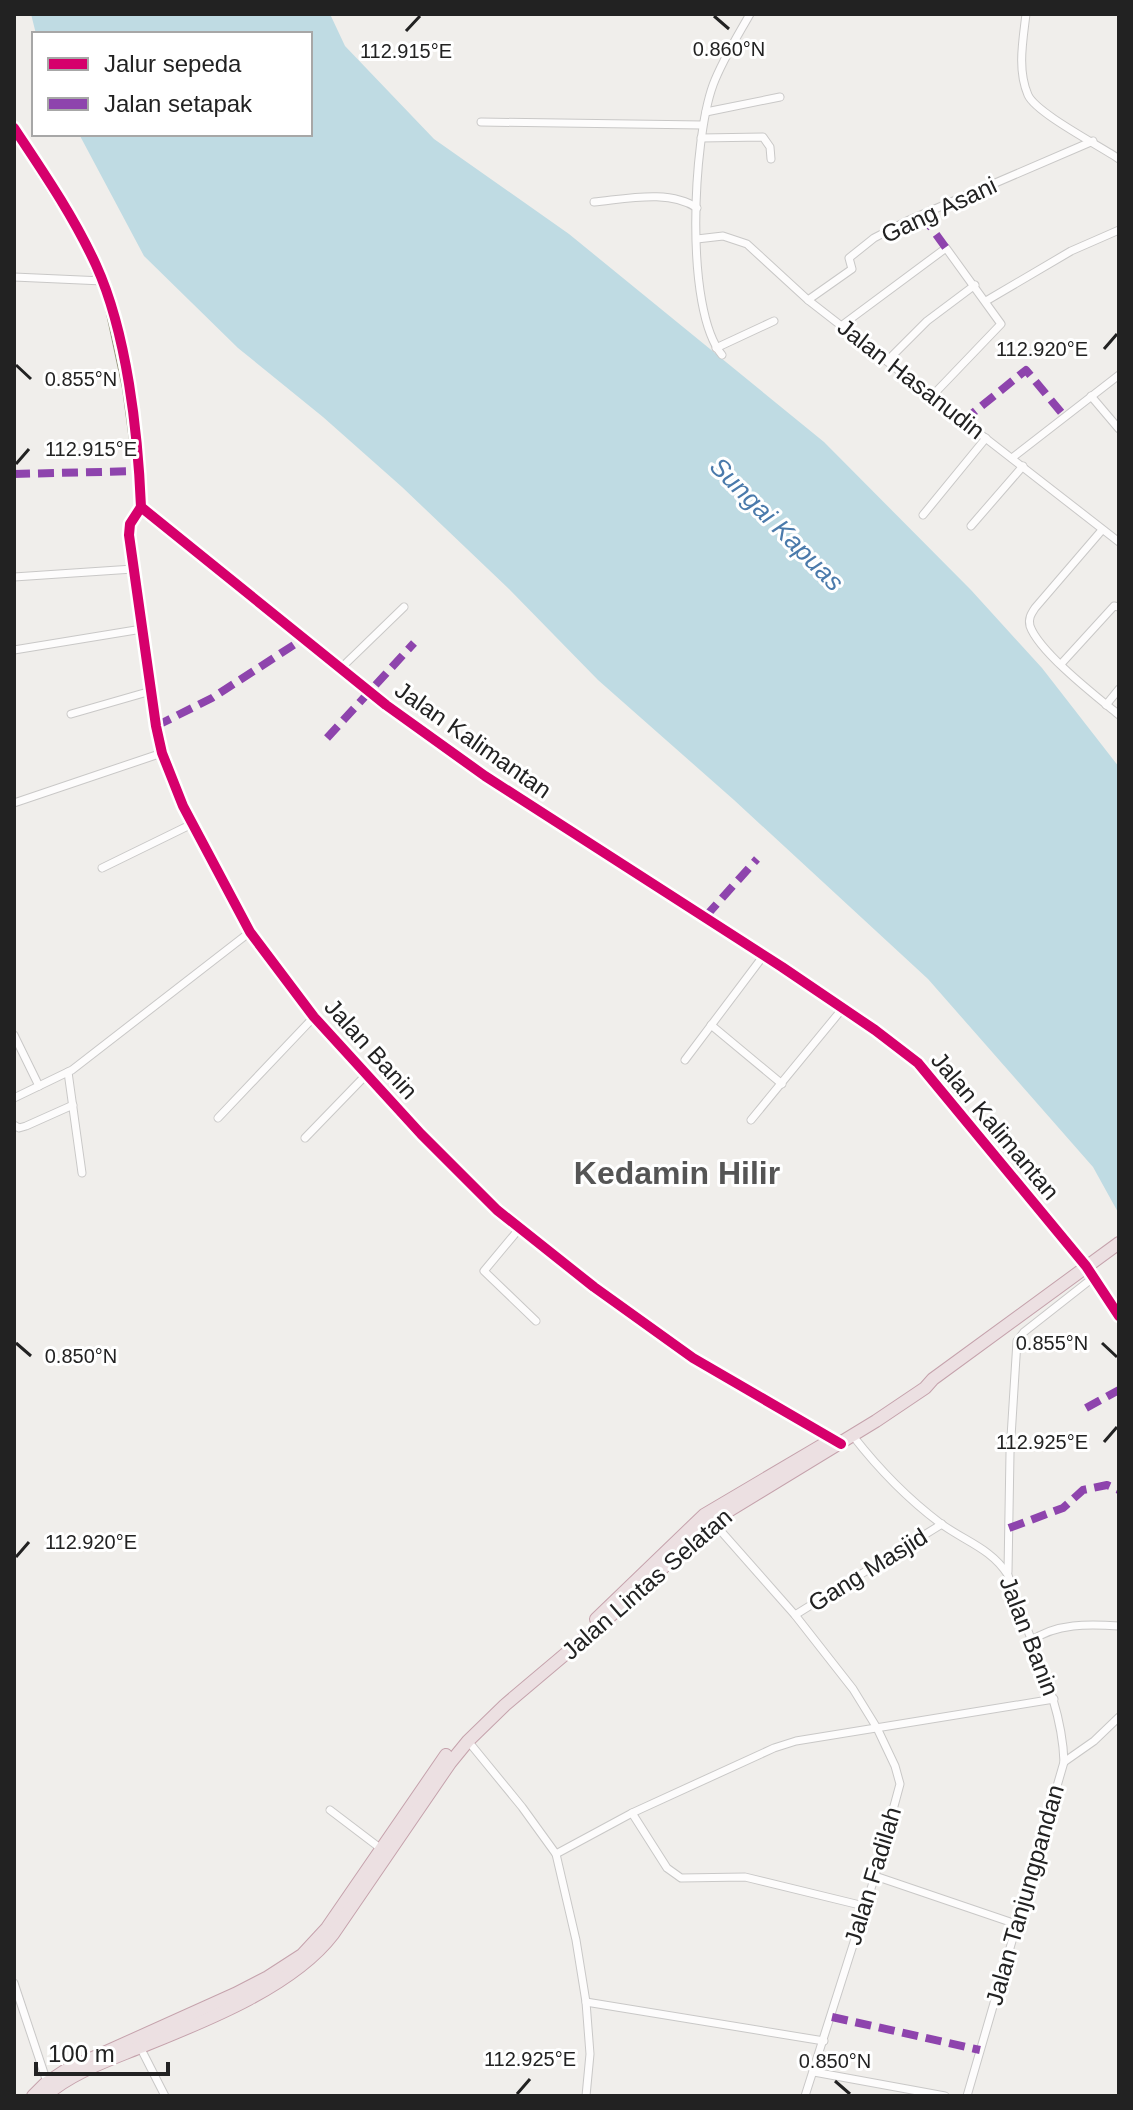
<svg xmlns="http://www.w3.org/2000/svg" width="1133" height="2110" viewBox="0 0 1133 2110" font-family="Helvetica,sans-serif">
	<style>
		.water { fill: #bfdbe3 }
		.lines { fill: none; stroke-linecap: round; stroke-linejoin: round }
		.street-casing { stroke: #c9c8c7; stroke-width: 9 }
		.secondary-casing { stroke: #999a82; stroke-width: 12 }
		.highway-casing { stroke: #c5a2ac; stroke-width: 14 }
		.street { stroke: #fdfcfc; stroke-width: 7 }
		.secondary { stroke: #f4f4ed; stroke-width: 10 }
		.highway { stroke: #ece0e2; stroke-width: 12 }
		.quiet { stroke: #8e44ad; stroke-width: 8; stroke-dasharray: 16 8; stroke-linecap: butt }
		.cycleway-casing { stroke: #fff; stroke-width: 15 }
		.cycleway { stroke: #d6006c; stroke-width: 10 }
		.ticks { fill: none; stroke: #222; stroke-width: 3 }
		.labels { text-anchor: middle; stroke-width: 6; stroke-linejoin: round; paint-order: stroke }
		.street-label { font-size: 24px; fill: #222; stroke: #fff }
		.water-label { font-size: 26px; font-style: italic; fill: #4a7aab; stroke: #fff }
		.district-label { font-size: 32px; font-weight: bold; fill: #555; stroke: #fff }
		.ticks-label { font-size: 20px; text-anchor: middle; fill: #222; stroke: #fff; stroke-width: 6; stroke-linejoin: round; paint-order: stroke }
	</style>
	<rect width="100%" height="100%" fill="#f0eeeb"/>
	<!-- water -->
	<polygon class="water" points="31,14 330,14 345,46 434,139 569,234 824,442 971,590 1042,668 1119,767 1119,1214 1093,1167 928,979 734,800 598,680 509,589 402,487 323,417 238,348 144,256 79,134 310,134 310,34 36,34"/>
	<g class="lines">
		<!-- street casing -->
		<g class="street-casing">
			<g id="street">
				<path d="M1026,14C1023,40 1017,70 1028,95C1036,113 1100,146 1119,159"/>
				<polyline points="706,112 780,97"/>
				<polyline points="481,122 702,125"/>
				<polyline points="701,138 763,137 770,147 771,159"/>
				<path d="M594,202C626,199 670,189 697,208"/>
				<polyline points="697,239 723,236 747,244 808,300 1119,542"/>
				<polyline points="14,277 103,281"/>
				<polyline points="808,300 852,269 849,258 874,238 907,221 1093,141"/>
				<polyline points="986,301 1071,251 1119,230"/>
				<polyline points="841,326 946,248 1001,324 932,396"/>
				<polyline points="716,348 774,321"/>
				<path d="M722,355C684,309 693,140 713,85C722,61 737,37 750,14"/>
				<polyline points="887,361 927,321 975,285"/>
				<polyline points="1091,396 1119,429"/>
				<polyline points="1012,458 1119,375"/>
				<polyline points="141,507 386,705 485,776 782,967 875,1030 918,1063 1086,1266 1119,1316"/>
				<polyline points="923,515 986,438"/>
				<polyline points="971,526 1023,466"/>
				<path d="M1102,530L1035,608C1031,614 1028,619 1030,626C1039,652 1097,697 1119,715"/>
				<polyline points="14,577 133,569"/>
				<polyline points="14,650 142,629"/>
				<polyline points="1061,664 1114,606 1119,607"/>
				<polyline points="341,668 404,607"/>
				<polyline points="1106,705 1119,689"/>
				<polyline points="71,714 151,691"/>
				<polyline points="14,803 162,753"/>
				<polyline points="102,868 192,824"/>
				<polyline points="711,1025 782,1084"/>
				<polyline points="14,1035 39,1086"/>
				<polyline points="685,1060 764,955"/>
				<polyline points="68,1072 82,1173"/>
				<polyline points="14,1098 72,1070 250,932"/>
				<polyline points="218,1118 314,1017"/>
				<polyline points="751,1120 843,1008"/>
				<polyline points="14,1125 19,1128 26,1126 73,1105"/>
				<polyline points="305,1138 366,1075"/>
				<polyline points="519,1229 484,1271 536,1321"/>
				<path d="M853,1436C878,1468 908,1499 940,1523C964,1541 991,1548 1008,1575C1026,1637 1062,1696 1064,1762L967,2096"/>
				<polyline points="712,1521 795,1615 853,1689 877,1728 895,1766 900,1784 875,1876 805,2096"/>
				<polyline points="1008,1572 1010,1453 1017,1341 1024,1332 1094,1277"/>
				<polyline points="795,1615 942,1524"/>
				<path d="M1031,1641C1056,1623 1089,1624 1119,1626"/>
				<polyline points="468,1741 522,1807 556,1854 576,1940 586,2002 590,2054 586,2096"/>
				<polyline points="1064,1762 1094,1741 1119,1717"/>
				<polyline points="330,1810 380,1848"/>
				<polyline points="632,1813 667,1868 681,1878 745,1877 864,1906"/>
				<polyline points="556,1854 632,1813 774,1748 796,1741 1054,1699"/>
				<polyline points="875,1876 1016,1924"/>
				<polyline points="14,1983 47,2082"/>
				<polyline points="586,2002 824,2041"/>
				<polyline points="140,2047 165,2096"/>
				<polyline points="814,2072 945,2096"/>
			</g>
		</g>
		<!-- secondary casing -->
		<g class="secondary-casing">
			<polyline id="secondary" points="14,128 83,237 109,299 128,388 139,471 141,507 130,524 129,535 156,726 162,753 183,806 250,932 314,1017 421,1134 497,1210 594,1287 693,1358 835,1441"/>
		</g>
		<!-- highway casing -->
		<g class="highway-casing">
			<g id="highway">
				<polyline points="596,1619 704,1515 831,1440"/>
				<polyline points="33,2096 45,2084 66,2070 235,1994 268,1977 302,1955 327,1928 446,1755"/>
				<path d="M45,2096C71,2073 106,2061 138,2048C200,2023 292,1988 333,1934L450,1763L468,1741L505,1705L627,1602L712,1521L876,1421L925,1388L933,1379L1119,1243"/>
			</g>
		</g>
		<!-- street -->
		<use href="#street" class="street"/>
		<!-- secondary -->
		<use href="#secondary" class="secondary"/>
		<!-- highway -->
		<use href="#highway" class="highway"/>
		<!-- quiet -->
		<g class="quiet">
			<polyline points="922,215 946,248"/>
			<polyline points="963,421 1026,370 1065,417"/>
			<polyline points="14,474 139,471"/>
			<polyline points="156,726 212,698 303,639"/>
			<polyline points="327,738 414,643"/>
			<polyline points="706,916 757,859"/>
			<polyline points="1086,1408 1119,1390"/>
			<polyline points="1009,1528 1063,1508 1083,1490 1107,1485 1119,1490"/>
			<polyline points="832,2017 980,2050"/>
		</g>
		<!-- cycleway casing -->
		<g class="cycleway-casing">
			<g id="cycleway">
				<path d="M14,128C44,173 74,217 96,265C127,333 138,433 141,507L386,705L485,776L782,967L875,1030L918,1063L1086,1266L1119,1316"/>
				<polyline points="141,507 130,524 129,535 156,726 162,753 183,806 250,932 314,1017 421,1134 497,1210 594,1287 693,1358 841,1444"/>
			</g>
		</g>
		<!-- cycleway -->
		<use href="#cycleway" class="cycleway"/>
	</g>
	<!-- ticks -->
	<path class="ticks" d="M714,16L729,29M406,31L420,16M1104,349L1117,334M16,365L31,379M16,464L29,449M16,1343L31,1356M1102,1343L1117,1357M1104,1442L1117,1427M16,1557L29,1542M835,2081L850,2094M517,2094L530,2079"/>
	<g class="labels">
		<!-- street labels -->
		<g class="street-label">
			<text transform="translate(939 210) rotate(-25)" y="8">Gang Asani</text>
			<text transform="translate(911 379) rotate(38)" y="8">Jalan Hasanudin</text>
			<text transform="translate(473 740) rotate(35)" y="8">Jalan Kalimantan</text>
			<text transform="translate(371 1049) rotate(48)" y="8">Jalan Banin</text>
			<text transform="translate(995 1126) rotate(50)" y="8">Jalan Kalimantan</text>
			<text transform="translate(868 1570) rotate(-32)" y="8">Gang Masjid</text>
			<text transform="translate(647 1584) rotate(-41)" y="8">Jalan Lintas Selatan</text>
			<text transform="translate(1029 1636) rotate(69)" y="8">Jalan Banin</text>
			<text transform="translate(873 1876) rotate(-73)" y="8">Jalan Fadilah</text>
			<text transform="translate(1025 1895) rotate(-74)" y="8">Jalan Tanjungpandan</text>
		</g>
		<!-- water labels -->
		<g class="water-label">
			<text transform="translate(777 524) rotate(45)" y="9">Sungai Kapuas</text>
		</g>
		<!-- district labels -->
		<g class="district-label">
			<text x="677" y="1184">Kedamin Hilir</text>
		</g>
	</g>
	<g class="ticks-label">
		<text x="729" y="56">0.860°N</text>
		<text x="406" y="58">112.915°E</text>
		<text x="1042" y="356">112.920°E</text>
		<text x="81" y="386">0.855°N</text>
		<text x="91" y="456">112.915°E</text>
		<text x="1052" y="1350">0.855°N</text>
		<text x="81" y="1363">0.850°N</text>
		<text x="1042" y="1449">112.925°E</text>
		<text x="91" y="1549">112.920°E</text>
		<text x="530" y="2066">112.925°E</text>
		<text x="835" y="2068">0.850°N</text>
	</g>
	<!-- border -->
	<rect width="1133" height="2110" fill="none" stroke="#222222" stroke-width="32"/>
	<!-- legend -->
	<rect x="32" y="32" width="280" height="104" fill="#ffffff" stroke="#a7a7a7" stroke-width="2"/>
	<rect x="48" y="58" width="40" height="12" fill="#d6006c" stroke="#a7a7a7" stroke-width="2"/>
	<text x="104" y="72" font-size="24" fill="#222222">Jalur sepeda</text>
	<rect x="48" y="98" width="40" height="12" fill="#8e44ad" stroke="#a7a7a7" stroke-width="2"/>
	<text x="104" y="112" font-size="24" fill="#222222">Jalan setapak</text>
	<!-- scale -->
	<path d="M36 2062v12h132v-12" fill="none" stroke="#222222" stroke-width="4"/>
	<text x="48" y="2062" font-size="24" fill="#222222" stroke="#ffffff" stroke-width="6" paint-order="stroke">100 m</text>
</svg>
